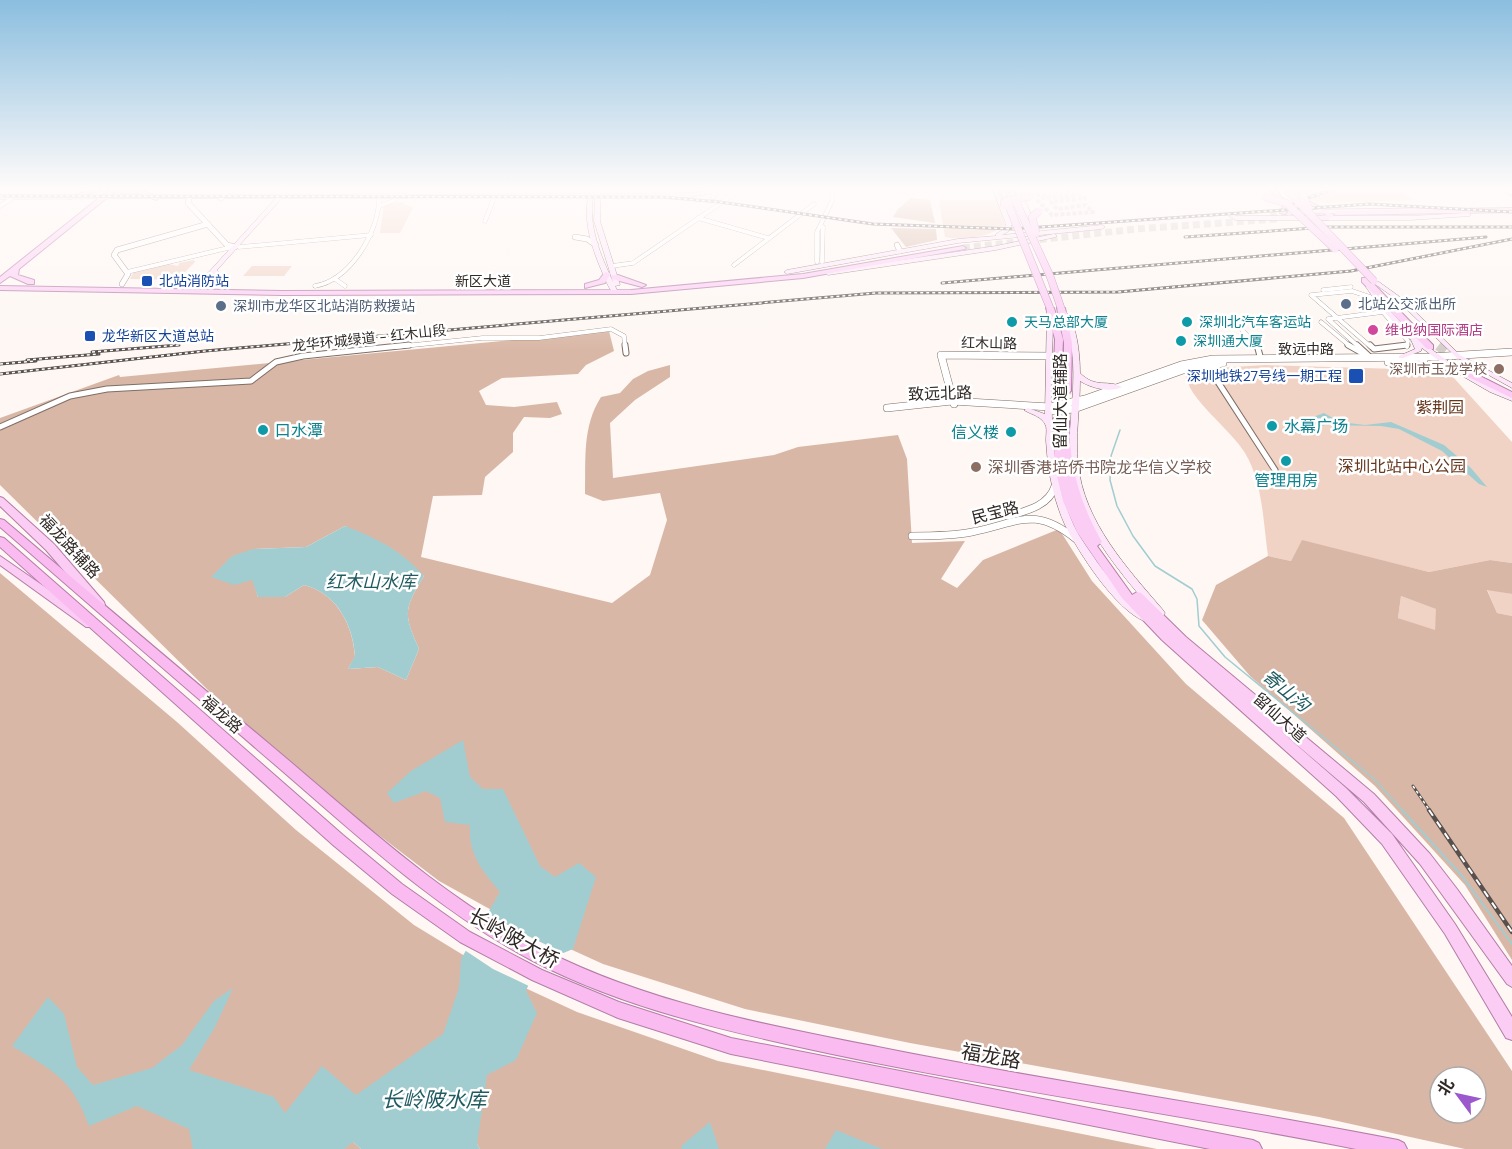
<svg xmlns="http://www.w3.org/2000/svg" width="1512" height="1149" viewBox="0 0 1512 1149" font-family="'DM Sans','Noto Sans SC',sans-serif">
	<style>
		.green { fill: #f0d3c5 }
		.forest { fill: #d9b7a6; fill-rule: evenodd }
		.water { fill: #a1cdd1 }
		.pier { fill: #fef7f3 }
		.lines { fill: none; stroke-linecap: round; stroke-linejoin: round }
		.stream-far1 { stroke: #a1cdd1; stroke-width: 1.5 }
		.stream { stroke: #a1cdd1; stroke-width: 2 }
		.minor-tunnel { stroke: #d5ceca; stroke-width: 4; stroke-dasharray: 4 2; stroke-linecap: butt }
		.primary-tunnel-far1 { stroke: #d5ceca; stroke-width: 7; stroke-dasharray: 7 4; stroke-linecap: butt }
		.primary-tunnel { stroke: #d5ceca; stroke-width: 9; stroke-dasharray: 9 4.5; stroke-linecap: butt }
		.minor-far1-casing { stroke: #7e6e66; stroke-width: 4.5 }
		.minor-casing { stroke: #7e6e66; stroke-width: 7 }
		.tertiary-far1-casing { stroke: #7e6e66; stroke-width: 6 }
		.tertiary-casing { stroke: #7e6e66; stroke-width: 8 }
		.secondary-casing { stroke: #7e6e66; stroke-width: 1 }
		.primary-casing { stroke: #b37da7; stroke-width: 2 }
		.trunk-casing { stroke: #b37da7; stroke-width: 2 }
		.minor-far1 { stroke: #fff; stroke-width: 4 }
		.minor { stroke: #fff; stroke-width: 5 }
		.tertiary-far1 { stroke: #fff; stroke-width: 5 }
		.tertiary { stroke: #fff; stroke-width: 7 }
		.secondary { fill: #fde6fa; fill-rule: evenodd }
		.primary { fill: #fbccf4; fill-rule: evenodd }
		.trunk { fill: #fabbf0; fill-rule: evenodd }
		.rail-far1-casing { stroke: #57504d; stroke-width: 3 }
		.rail-casing { stroke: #57504d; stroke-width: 4.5 }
		.rail-far1 { stroke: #fff; stroke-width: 1.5; stroke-dasharray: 3; stroke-linecap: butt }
		.rail { stroke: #fff; stroke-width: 2; stroke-dasharray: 7; stroke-linecap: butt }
		.primary-bridge-casing { stroke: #b37da7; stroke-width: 8; stroke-linecap: butt }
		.primary-bridge { stroke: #fbccf4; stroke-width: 7 }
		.transit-dot { fill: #1a4fb4; stroke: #fff; stroke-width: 2 }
		.service-dot { fill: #5c6f8a; stroke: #fff; stroke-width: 2 }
		.culture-dot { fill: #0f9aa8; stroke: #fff; stroke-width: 2 }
		.hotel-dot { fill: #d1479c; stroke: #fff; stroke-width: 2 }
		.education-dot { fill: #8d6e63; stroke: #fff; stroke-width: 2 }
		.labels { text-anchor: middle; stroke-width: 5; stroke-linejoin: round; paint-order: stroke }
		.far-transit-label { font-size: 14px; fill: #164399; stroke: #fff; text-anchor: start }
		.far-street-label { font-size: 14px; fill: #302926; stroke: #fff }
		.far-service-label { font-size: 14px; fill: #4e5e75; stroke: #fff; text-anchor: start }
		.far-culture-label { font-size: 14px; fill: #0d838f; stroke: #fff; text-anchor: start }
		.far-hotel-label { font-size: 14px; fill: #b23c85; stroke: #fff; text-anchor: start }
		.far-education-label { font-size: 14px; fill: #785e54; stroke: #fff; text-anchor: end }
		.street-label { font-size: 16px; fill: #302926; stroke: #fff }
		.park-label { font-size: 16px; fill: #66381e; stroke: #fff }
		.culture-label { font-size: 16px; fill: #0d838f; stroke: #fff; text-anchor: start }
		.education-label { font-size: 16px; fill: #785e54; stroke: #fff; text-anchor: start }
		.water-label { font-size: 18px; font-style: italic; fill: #1f5b60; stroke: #fff }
		.near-street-label { font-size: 20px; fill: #302926; stroke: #fff }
		.near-water-label { font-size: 21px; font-style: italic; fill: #1f5b60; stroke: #fff }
	</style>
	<rect width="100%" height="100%" fill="#fef7f3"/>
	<!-- green -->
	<g class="green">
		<polygon points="1298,190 1400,190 1412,200 1324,203 1306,198"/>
		<path d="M943,200H997L1005,224C996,236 961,241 945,237L939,201Z"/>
		<polygon points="401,202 413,208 400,233 380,233 384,205"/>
		<polygon points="194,260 195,262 183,274 204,275 195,280 130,279 134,271 169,264 178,266 179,263"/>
		<polygon points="252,266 292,266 284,276 243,276"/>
		<path d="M1265,365L1433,370L1453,377L1512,442V563L1490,560L1429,572L1302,541L1291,561L1268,556C1263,521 1263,483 1245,453C1231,429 1185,397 1186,373L1200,369Z"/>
		<polygon points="1487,589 1512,594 1512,616 1497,613"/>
		<polygon points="1401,596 1437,609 1435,631 1398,618"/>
	</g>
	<!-- forest -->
	<g class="forest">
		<polygon points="911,198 930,200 935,223 893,217 898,209"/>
		<polygon points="891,228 936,229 937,240 906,247"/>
		<path d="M609,331L614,351L586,365L578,374L502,378L479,391L486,405L514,407L557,402L562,414L550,418L524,417L513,433V452L485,477L482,495L433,496L421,557L612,603L650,575L667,520L660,493L603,501L585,494C586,459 582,427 601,397L620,393L633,379L648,371L670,365V377L635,400L610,423L613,478L774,455L798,447L898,435L907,459L912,543L965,541L941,579L957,588L983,560L1059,529L1092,581L1186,684L1344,818L1512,1071V1149H1465L1319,1117L910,1043L745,1009L603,964L524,928L439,881L338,804L212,694L0,485V418L119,375L120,377ZM345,526L424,576C404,609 403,613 419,649L406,680L378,667L348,669L355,657C353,624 336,593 304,585L285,597H258L253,580V549L306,547ZM1440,1077H1476V1113H1440Z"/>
		<path d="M1302,540L1429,572L1490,560L1512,563V594L1487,590L1497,613L1512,616V960L1465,885L1375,786L1250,676L1202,620L1216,585L1268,556L1291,561ZM1401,596L1436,609L1435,630L1398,618Z"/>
		<polygon points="0,573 177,722 296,830 414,925 491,972 577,1012 718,1061 1157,1149 480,1149 477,1144 353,1142 361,1149 0,1149"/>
	</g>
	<!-- water -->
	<g class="water">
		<polygon points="1324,413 1340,422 1365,425 1391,422 1444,445 1471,468 1487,487 1479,484 1442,451 1399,429 1381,426 1325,425 1300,434 1291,431 1294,424"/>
		<path d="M345,526C376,538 401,550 424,576C404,609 403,613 419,649L406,680L378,667L348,669L355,656C353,624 336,593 304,585L285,597H258L252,580L234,585L211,577L232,556L253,549L306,547Z"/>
		<path d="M463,740L470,777L483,789H503L540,866L555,877L579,863L596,877L573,949L537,964L526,991L537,1013L516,1060L487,1075L477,1144L480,1149H361L353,1142L344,1149H193L189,1129L137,1106L89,1126C72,1078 53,1071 12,1046L48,997L64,1014L77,1067L93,1085L152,1068L182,1045L214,1001L233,988L215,1027L189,1070L274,1097L285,1113L322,1066L356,1095L443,1034L459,988L461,959L500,892C482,870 468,854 470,825L445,822L440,798L426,791L394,803L387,793L411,771Z"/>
		<polygon points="710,1122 719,1149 682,1149 681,1146"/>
		<polygon points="836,1130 882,1149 825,1149"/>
	</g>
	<!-- pier -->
	<polygon class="pier" points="485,912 520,932 567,955 540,966 531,987 493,969 463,949"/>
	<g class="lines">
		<!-- stream-far1 -->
		<polyline class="stream-far1" points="1120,430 1111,456 1110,480 1117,506 1133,536 1155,566 1192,589 1197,599 1199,626 1225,657 1373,778 1403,811"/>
		<!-- stream -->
		<polyline class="stream" points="1402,810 1462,876 1512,944"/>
		<!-- minor-tunnel -->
		<polyline class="minor-tunnel" points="1030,196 1074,192 1085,198 1051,202 1057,209 1086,205 1093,212 1052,215 1038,201 1042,198 1075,196"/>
		<!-- primary-tunnel-far1 -->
		<g class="primary-tunnel-far1">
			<polyline points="1270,215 1333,213"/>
			<polyline points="963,248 1136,229 1277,219"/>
		</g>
		<!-- primary-tunnel -->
		<g class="primary-tunnel">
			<polyline points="1438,346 1469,369"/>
			<polyline points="1057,390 1057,419"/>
			<polyline points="1065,421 1067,391"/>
		</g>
		<!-- minor-far1 casing -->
		<g class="minor-far1-casing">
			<g id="minor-far1">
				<polyline points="0,206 11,199"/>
				<polyline points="380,206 395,200"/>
				<polyline points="698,218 768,238"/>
				<polyline points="485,221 497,190"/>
				<polyline points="239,247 371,235"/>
				<polyline points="817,262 817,232 832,201 833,190"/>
				<polyline points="822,262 823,227"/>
				<polyline points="734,265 814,204"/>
				<polyline points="612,266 633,263 740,190"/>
				<polyline points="127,272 232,247"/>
				<polyline points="335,279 345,286"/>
				<path d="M315,286C350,280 378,233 379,200"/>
				<polyline points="1323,290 1351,287"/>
				<polyline points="1321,322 1351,347"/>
				<polyline points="1242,330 1259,347"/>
				<polyline points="394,347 482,338 539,338 611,329 624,336 625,347"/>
				<polyline points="1359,347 1328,319 1383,312"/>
				<polyline points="1371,347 1311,295 1352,291 1370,297 1408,341 1407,347"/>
			</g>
		</g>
		<!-- minor casing -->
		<g class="minor-casing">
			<g id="minor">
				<polyline points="625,345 626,353"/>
				<polyline points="1257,345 1260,356"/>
				<polyline points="1348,345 1364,354"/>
				<polyline points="1357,345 1370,357"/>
				<polyline points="1370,345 1374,349 1407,345"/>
				<polyline points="1207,365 1275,470"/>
				<polyline points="0,427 70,396 107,389 251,381 276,362 303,356 409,345"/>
			</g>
		</g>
		<!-- tertiary-far1 casing -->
		<g class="tertiary-far1-casing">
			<g id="tertiary-far1">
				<polyline points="357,196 405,196"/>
				<polyline points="713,197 716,190"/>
				<polyline points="221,198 228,190"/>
				<polyline points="189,199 188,203 227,245 235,247"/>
				<polyline points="575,237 587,239 596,245"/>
				<polyline points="897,245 900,251"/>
				<polyline points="122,284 128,274 114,255 117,250 208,224"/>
			</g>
		</g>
		<!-- tertiary casing -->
		<g class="tertiary-casing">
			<g id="tertiary">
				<polyline points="1388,362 1424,362"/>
				<polyline points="954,404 941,355 1051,356"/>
				<polyline points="887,408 952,401 1050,407 1085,399 1181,365 1213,359 1430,357 1512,352"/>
				<polyline points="1050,411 1074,409 1183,370 1223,363"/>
				<path d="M1008,516C1026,511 1049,506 1055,486"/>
				<path d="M912,536C932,536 952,536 972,532C1019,523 1033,505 1076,539"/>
			</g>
		</g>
		<!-- secondary casing -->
		<g class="secondary-casing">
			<g id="secondary">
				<path d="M284,190H289L285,195L589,194L590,190H594V194H595L596,190H600L601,194L691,193L715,190L718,192L691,197H600V221L620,285L615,286L618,292L615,294C609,290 606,281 603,274C593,251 583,223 588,197L282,198L217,270L219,272L215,279L228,285L229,286L226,288L210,281L209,280L211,276L199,283L179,287L176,285L195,280L208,273L276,198L0,199V195H279ZM593,197H595L594,221L613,282C601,256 588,226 593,197Z"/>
				<polygon points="993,190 998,190 1012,224 1009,231 1002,235 1102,225 1105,227 1102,229 958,243 787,274 784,272 787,270 958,239 996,236 996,234 1004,229 1006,224"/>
				<polygon points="1015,190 1020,190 1037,227 1036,228 1031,227"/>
				<polygon points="1502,190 1508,190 1512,192 1512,196"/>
				<polygon points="1445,208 1447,209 1447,211 1290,214 1287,212 1290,210"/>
				<polygon points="1468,213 1470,214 1470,216 1410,220 1235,220 1229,216 1232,214 1236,216 1410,216"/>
				<polygon points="1054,234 1056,235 1056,237 996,250 828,275 825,273 828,271 996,246"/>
				<polygon points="1375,282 1379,282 1400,297 1460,355 1512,383 1512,388 1456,357 1396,299 1375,284"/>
				<path d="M1367,286H1371C1406,337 1456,371 1512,396V401L1490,392L1452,370L1449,371L1414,363V361L1416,360L1446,366L1422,348L1421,351L1403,358H1399V356L1415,349L1411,340L1379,306L1366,287Z"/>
				<path d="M1050,309L1053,311C1053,379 1044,455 1071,519C1077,535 1088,548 1097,562C1112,582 1127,600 1147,614L1149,617L1147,620L1144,621C1115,609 1079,553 1065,525C1060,514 1056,502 1053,490C1049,474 1047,457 1046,440C1046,436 1047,430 1046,426C1042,416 1032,415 1024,410L1028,408L1045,414L1047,311Z"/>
				<path d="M1063,309C1077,320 1080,355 1080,373C1096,389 1107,379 1122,387C1110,393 1091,388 1080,381C1080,408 1075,436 1078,464C1084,522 1127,568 1163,610L1165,613L1163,616H1157C1120,572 1075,523 1070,463C1067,424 1078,384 1071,345C1069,333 1065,322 1060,311Z"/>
			</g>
		</g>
		<!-- primary casing -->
		<g class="primary-casing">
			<g id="primary">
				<polygon points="93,190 102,190 69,199 66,197"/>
				<polygon points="109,190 143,190 159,198 156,200 142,194 114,192 19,269 18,275 34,280 34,284 28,284 10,276 0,283 0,277"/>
				<polygon points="999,190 1005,190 1010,205 1006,205"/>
				<polygon points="1008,190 1014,190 1019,205 1015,205"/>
				<polygon points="1270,190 1276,190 1289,206 1285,214 1280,213 1283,206"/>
				<polygon points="1289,190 1295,190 1302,197 1334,215 1328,220 1308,220 1308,218 1327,215 1298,199"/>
				<polygon points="1512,208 1512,212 1336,215 1333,213 1336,211"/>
				<polygon points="963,246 966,248 965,249 803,278 631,294 282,295 0,290 0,286 282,291 631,290 803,274"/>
				<polygon points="605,272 611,273 605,283 585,288 585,284 599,280"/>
				<polygon points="612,275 618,275 646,285 642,287 612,279"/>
				<polygon points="1362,278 1368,278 1433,345 1433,349 1427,349 1362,282"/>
				<polygon points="1047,306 1054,308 1063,339 1061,390 1057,393 1053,390 1055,339 1046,308"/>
				<polygon points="1058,306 1065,308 1072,343 1071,391 1067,394 1063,391 1064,343 1057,308"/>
				<polygon points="1462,370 1468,370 1512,392 1512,398 1462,374"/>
				<path d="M1057,416L1061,420L1065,418L1069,421C1069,465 1080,504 1102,542L1097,546L1130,592L1132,595L1137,592L1141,593L1186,637L1374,794L1430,854L1457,889L1512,966V987L1507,984L1420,864L1364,802L1277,728L1346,788L1392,834L1455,924L1512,1017V1040L1506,1038L1445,934L1382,844L1336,796L1162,640L1122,598L1077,532L1063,501L1055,468L1053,419Z"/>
				<polygon points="0,497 3,498 54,544 104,602 105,605 104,608 96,608 46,550 0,506"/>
				<polygon points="0,556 94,621 96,624 94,627 86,627 0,565"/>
			</g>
		</g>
		<!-- trunk casing -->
		<g class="trunk-casing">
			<g id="trunk">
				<path d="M0,519L4,520C100,601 196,683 293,764C373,832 451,903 546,951C649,1003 766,1025 878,1047C1051,1082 1225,1106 1398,1140L1404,1143L1407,1149H1356C1182,1114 1006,1091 832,1054C730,1032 625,1009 531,960C437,910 360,838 280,769C187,689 93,608 0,527Z"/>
				<polygon points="0,537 4,538 343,835 402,884 470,932 542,970 619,1002 731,1038 1253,1140 1259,1143 1262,1149 1210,1149 731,1054 618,1018 532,980 460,942 392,894 333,845 0,547"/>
			</g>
		</g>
		<!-- minor-far1 -->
		<use href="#minor-far1" class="minor-far1"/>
		<!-- minor -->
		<use href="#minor" class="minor"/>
		<!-- tertiary-far1 -->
		<use href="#tertiary-far1" class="tertiary-far1"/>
		<!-- tertiary -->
		<use href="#tertiary" class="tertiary"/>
		<!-- secondary -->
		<use href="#secondary" class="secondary"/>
		<!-- primary -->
		<use href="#primary" class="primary"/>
		<!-- trunk -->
		<use href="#trunk" class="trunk"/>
		<!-- rail-far1 casing -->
		<g class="rail-far1-casing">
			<g id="rail-far1">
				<polyline points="0,196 662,197 720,202 873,224 1014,229 1369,204 1512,212"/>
				<polyline points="1294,203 1331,190"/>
				<polyline points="1185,237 1328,227 1512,227"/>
				<polyline points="942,283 1486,237"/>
				<polyline points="92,352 179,345"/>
				<polyline points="27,360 99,354"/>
				<polyline points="0,364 36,361"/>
				<polyline points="0,374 205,351 876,293 1118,292 1351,271 1512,239"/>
				<polyline points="1413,786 1430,811"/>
			</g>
		</g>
		<!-- rail casing -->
		<g class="rail-casing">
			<polyline id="rail" points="1429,810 1512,932"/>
		</g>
		<!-- rail-far1 -->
		<use href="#rail-far1" class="rail-far1"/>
		<!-- rail -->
		<use href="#rail" class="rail"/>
		<!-- primary-bridge casing -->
		<g class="primary-bridge-casing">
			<g id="primary-bridge">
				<polyline points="1287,190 1374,281"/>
				<polyline points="1304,190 1303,197 1309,208"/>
				<polyline points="1265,197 1286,203 1335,249"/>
				<polyline points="1008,204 1050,308"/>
				<polyline points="1017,204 1050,276 1061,308"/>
				<polyline points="1004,206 1004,202 1030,196"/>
				<polyline points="1036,233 1032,217 1039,211"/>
			</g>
		</g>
		<!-- primary-bridge -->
		<use href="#primary-bridge" class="primary-bridge"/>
	</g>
	<!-- sky -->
	<linearGradient id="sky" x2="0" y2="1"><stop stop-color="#8bbedf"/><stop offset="0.54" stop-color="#fffbfa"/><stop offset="1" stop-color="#fffbfa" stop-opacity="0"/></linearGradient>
	<rect width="1512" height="350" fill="url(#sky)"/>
	<!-- markers -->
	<g class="transit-dot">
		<rect x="141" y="275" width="12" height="12" rx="3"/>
		<rect x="84" y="330" width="12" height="12" rx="3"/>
		<rect x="1348" y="368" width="16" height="16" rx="3"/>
	</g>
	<g class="service-dot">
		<circle cx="1346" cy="304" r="6"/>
		<circle cx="221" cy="306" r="6"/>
	</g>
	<g class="culture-dot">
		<circle cx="1012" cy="322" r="6"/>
		<circle cx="1187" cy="322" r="6"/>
		<circle cx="1181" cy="341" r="6"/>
		<circle cx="1272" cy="426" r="6"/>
		<circle cx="263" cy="430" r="6"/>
		<circle cx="1011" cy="432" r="6"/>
		<circle cx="1286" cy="461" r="6"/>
	</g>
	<circle class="hotel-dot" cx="1373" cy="330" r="6"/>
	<g class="education-dot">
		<circle cx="1499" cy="369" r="6"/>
		<circle cx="976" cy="467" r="6"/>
	</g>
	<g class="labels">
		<!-- far-transit labels -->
		<g class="far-transit-label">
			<text x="159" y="286">北站消防站</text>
			<text x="102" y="341">龙华新区大道总站</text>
			<text x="1342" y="381" text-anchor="end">深圳地铁27号线一期工程</text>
		</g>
		<!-- far-street labels -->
		<g class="far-street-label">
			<text x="483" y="286">新区大道</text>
			<text transform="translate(369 338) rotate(-6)" y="5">龙华环城绿道 - 红木山段</text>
			<text transform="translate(989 343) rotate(1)" y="5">红木山路</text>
			<text x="1306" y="354">致远中路</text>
		</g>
		<!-- far-service labels -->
		<g class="far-service-label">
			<text x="1358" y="309">北站公交派出所</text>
			<text x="233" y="311">深圳市龙华区北站消防救援站</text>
		</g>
		<!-- far-culture labels -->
		<g class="far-culture-label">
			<text x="1024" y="327">天马总部大厦</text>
			<text x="1199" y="327">深圳北汽车客运站</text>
			<text x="1193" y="346">深圳通大厦</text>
		</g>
		<!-- far-hotel labels -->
		<g class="far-hotel-label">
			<text x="1385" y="335">维也纳国际酒店</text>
		</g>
		<!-- far-education labels -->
		<g class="far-education-label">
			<text x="1487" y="374">深圳市玉龙学校</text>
		</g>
		<!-- street labels -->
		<g class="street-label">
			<text transform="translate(940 393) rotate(-2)" y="6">致远北路</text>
			<text transform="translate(1060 401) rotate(-90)" y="6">留仙大道辅路</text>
			<text transform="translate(995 512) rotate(-14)" y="6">民宝路</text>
			<text transform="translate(70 546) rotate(47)" y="6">福龙路辅路</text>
			<text transform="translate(222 714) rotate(41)" y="6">福龙路</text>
			<text transform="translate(1280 717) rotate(42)" y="6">留仙大道</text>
		</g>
		<!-- park labels -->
		<g class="park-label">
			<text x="1440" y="413">紫荆园</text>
			<text x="1402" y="472">深圳北站中心公园</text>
		</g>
		<!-- culture labels -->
		<g class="culture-label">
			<text x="1284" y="432">水幕广场</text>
			<text x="275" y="436">口水潭</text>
			<text x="999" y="438" text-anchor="end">信义楼</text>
			<text x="1286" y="486" text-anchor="middle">管理用房</text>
		</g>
		<!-- education labels -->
		<g class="education-label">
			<text x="988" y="473">深圳香港培侨书院龙华信义学校</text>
		</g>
		<!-- water labels -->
		<g class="water-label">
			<text x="371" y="588">红木山水库</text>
			<text transform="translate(1286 691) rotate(39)" y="6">寄山沟</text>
		</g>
		<!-- near-street labels -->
		<g class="near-street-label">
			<text transform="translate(514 938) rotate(29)" y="7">长岭陂大桥</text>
			<text transform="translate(991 1056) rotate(10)" y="7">福龙路</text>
		</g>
		<!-- near-water labels -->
		<g class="near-water-label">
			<text x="434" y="1107">长岭陂水库</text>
		</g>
	</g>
	<!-- north arrow -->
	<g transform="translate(1458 1095) rotate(303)"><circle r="28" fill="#ffffff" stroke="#aca9a8" stroke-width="1.5"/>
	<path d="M0-4.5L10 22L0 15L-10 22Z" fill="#9c58cd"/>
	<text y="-9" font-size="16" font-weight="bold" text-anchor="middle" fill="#302926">北</text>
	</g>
</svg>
